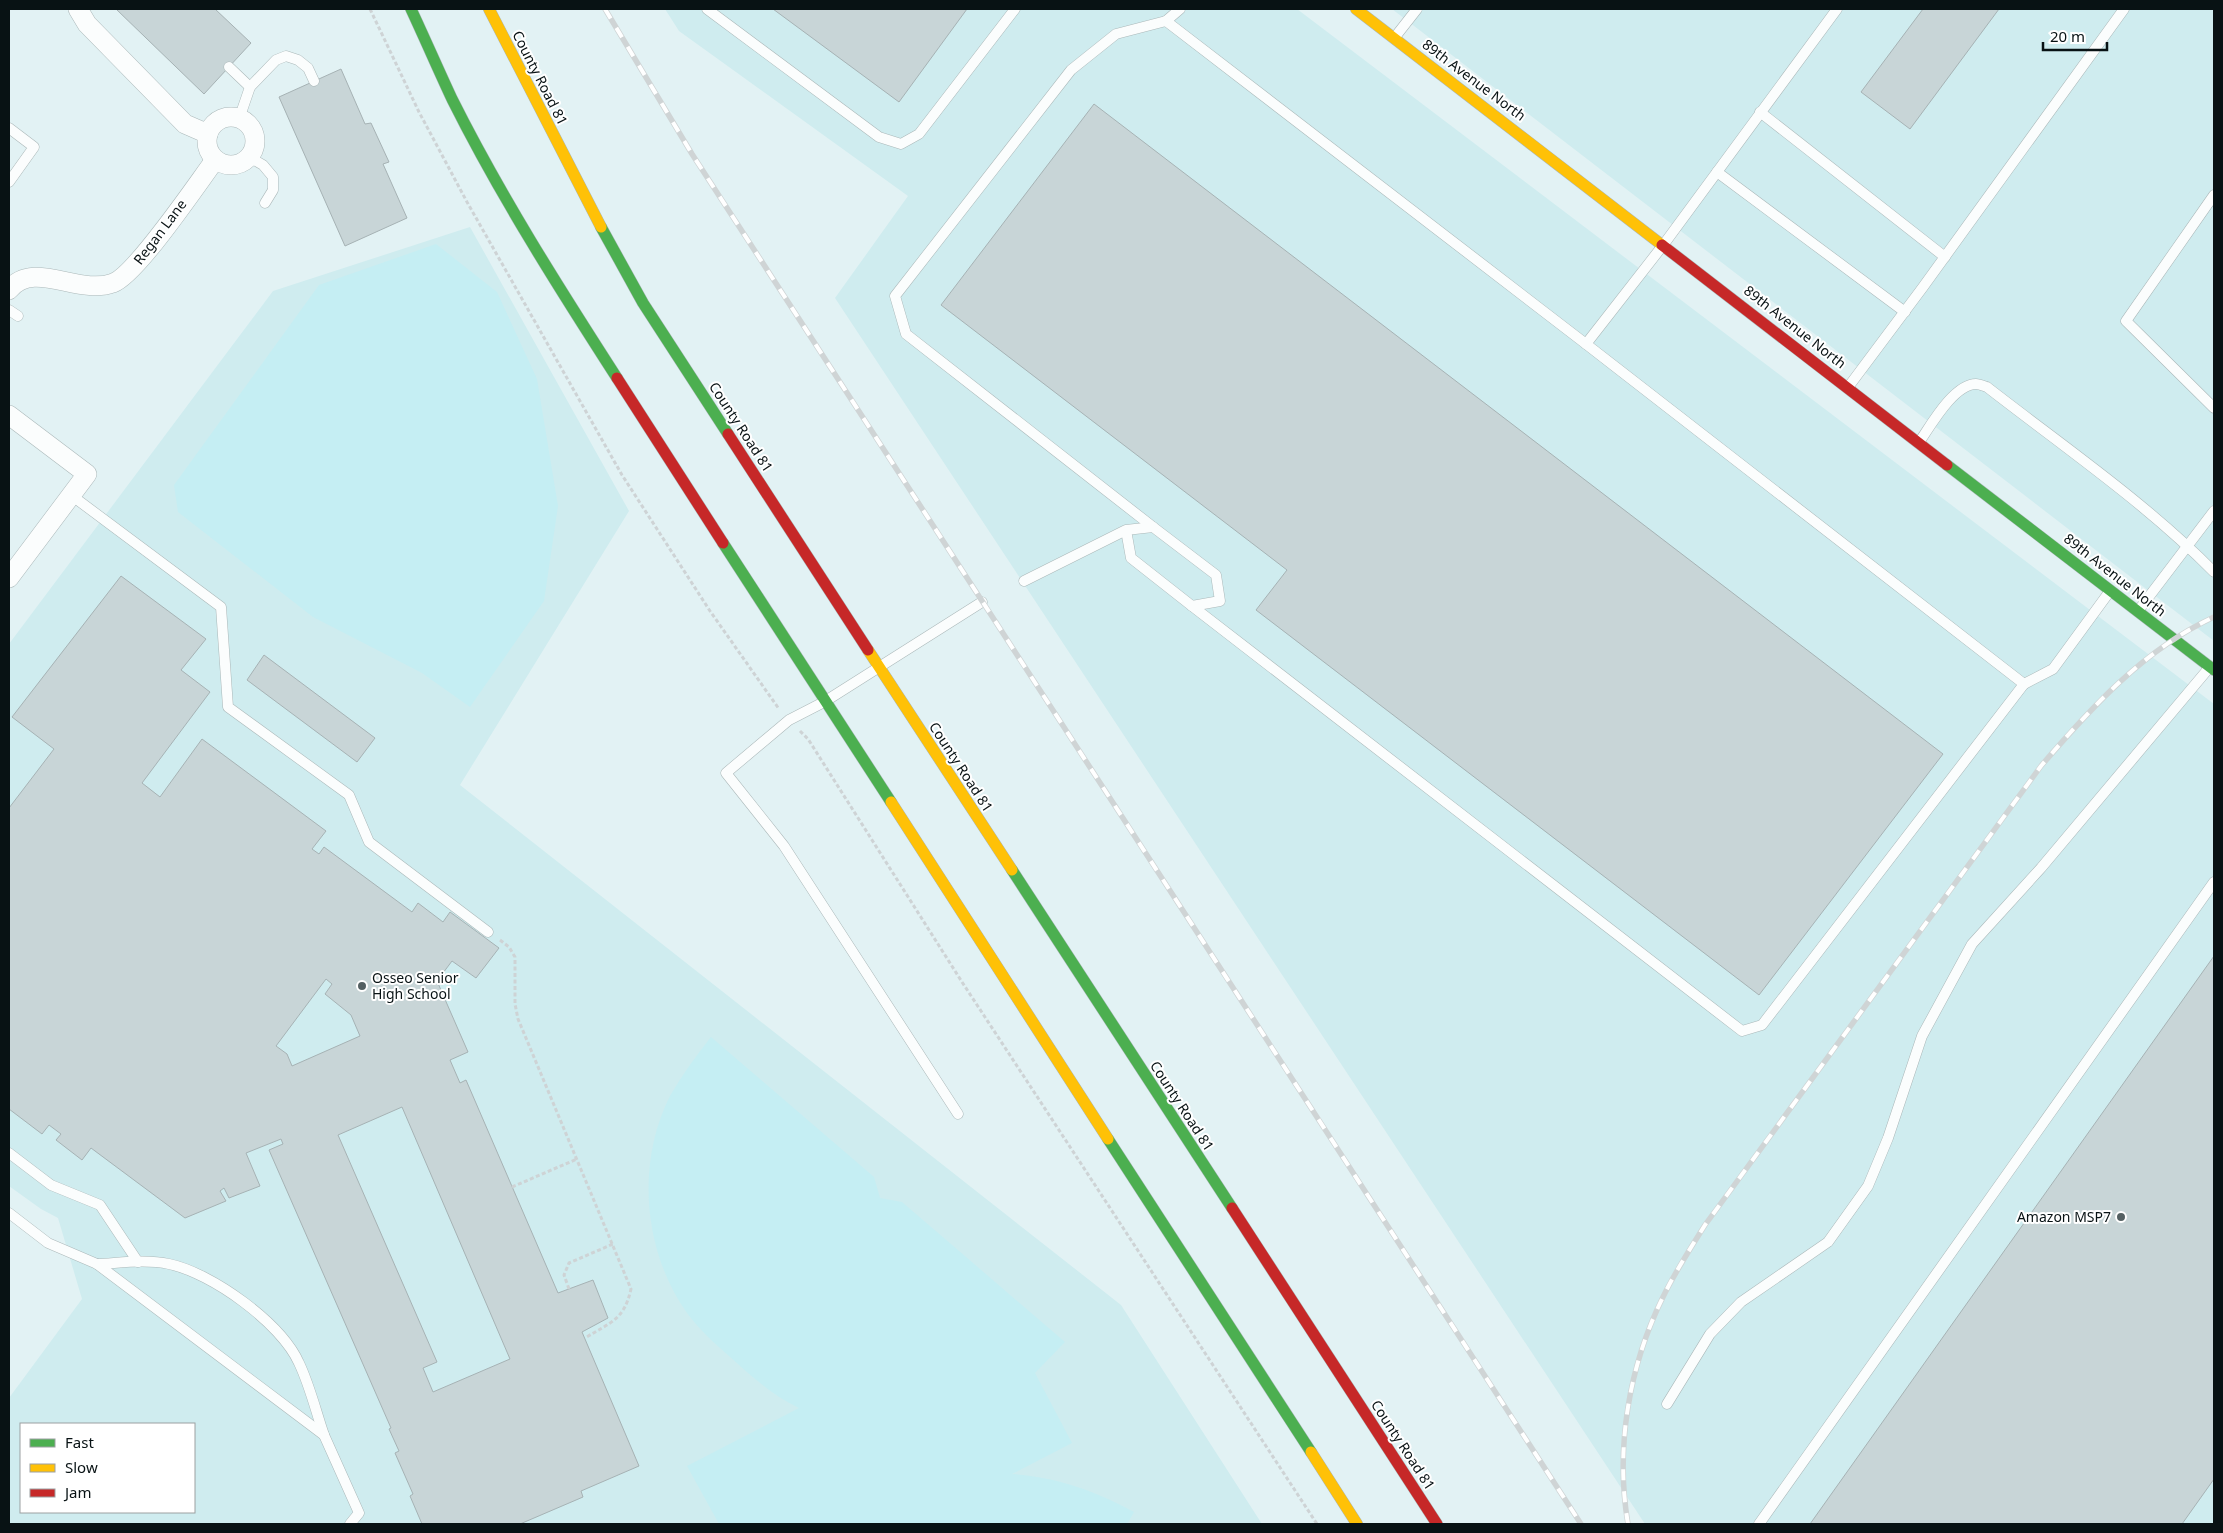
<svg xmlns="http://www.w3.org/2000/svg" width="2223" height="1533" viewBox="0 0 2223 1533" font-family="'Noto Sans',sans-serif">
	<style>
		.built { fill: #cfecef; fill-rule: evenodd }
		.green { fill: #c5eef3 }
		.building { fill: #c8d5d7; stroke: #a6b2b4; fill-rule: evenodd }
		.lines { fill: none; stroke-linecap: round; stroke-linejoin: round }
		.lane-casing { stroke: #abb8b9; stroke-width: 11 }
		.street-casing { stroke: #abb8b9; stroke-width: 20 }
		.fast-casing { stroke: #abb8b9; stroke-width: 12 }
		.slow-casing { stroke: #abb8b9; stroke-width: 12 }
		.jam-casing { stroke: #abb8b9; stroke-width: 12 }
		.path { stroke: #ced3d5; stroke-width: 3; stroke-dasharray: 4 2.5; stroke-linecap: butt }
		.lane { stroke: #fbfdfd; stroke-width: 10 }
		.street { stroke: #fbfdfd; stroke-width: 19 }
		.fast { stroke: #4caf50; stroke-width: 11 }
		.slow { stroke: #ffc107; stroke-width: 11 }
		.jam { stroke: #c62828; stroke-width: 11 }
		.rail-casing { stroke: #cfd4d5; stroke-width: 5.5 }
		.rail { stroke: #fff; stroke-width: 4; stroke-dasharray: 11; stroke-linecap: butt }
		.poi-dot { fill: #546062; stroke: #fff; stroke-width: 2 }
		.labels { text-anchor: middle; stroke-width: 4; stroke-linejoin: round; paint-order: stroke }
		.street-label { font-size: 14px; fill: #081214; stroke: #fff }
		.poi-label { font-size: 14px; fill: #081214; stroke: #fff; text-anchor: start }
	</style>
	<rect width="100%" height="100%" fill="#e2f2f4"/>
	<!-- built -->
	<g class="built">
		<polygon points="665,9 1297,9 2214,704 2214,1524 1645,1524 835,298 908,196 679,31"/>
		<polygon points="1392,9 2214,9 2214,641"/>
		<path d="M470,227L629,511L460,785L1121,1305L1262,1524H9V1398L82,1299L58,1218L41,1209L9,1186V644L273,291ZM21,1424H194V1512H21Z"/>
	</g>
	<!-- green -->
	<g class="green">
		<polygon points="436,244 497,292 537,379 558,506 544,601 470,707 422,673 313,617 178,512 174,485 319,285"/>
		<path d="M711,1037L874,1177L880,1198L902,1202L1065,1342L1035,1373L1072,1443L1012,1474C1059,1478 1092,1490 1134,1512L1127,1524H719L687,1466L799,1408C773,1396 750,1375 729,1356C714,1343 699,1329 687,1313C643,1251 636,1163 670,1096C682,1075 696,1056 711,1037Z"/>
	</g>
	<!-- building -->
	<g class="building">
		<polygon points="116,9 215,9 251,43 204,94"/>
		<polygon points="773,9 967,9 899,102"/>
		<polygon points="1923,9 1999,9 1910,129 1861,92"/>
		<polygon points="341,69 365,124 371,123 389,162 383,164 407,218 345,246 279,97"/>
		<polygon points="1094,104 1943,754 1759,995 1256,610 1287,570 941,305"/>
		<path d="M121,576L206,639L181,670L210,692L142,783L160,797L202,739L326,831L312,849L319,854L324,847L412,912L418,903L443,922L450,912L499,948L476,978L452,961L437,981L468,1052L450,1060L460,1083L466,1080L558,1293L593,1280L608,1318L582,1332L639,1466L581,1491L583,1497L520,1524H422L410,1496L413,1494L395,1453L399,1451L389,1429L391,1428L269,1150L283,1144L281,1139L246,1153L260,1186L229,1198L224,1188L220,1191L226,1201L185,1218L91,1148L82,1160L56,1140L61,1134L49,1125L42,1134L9,1109V808L54,749L12,717ZM326,979L332,984L325,994L351,1015L360,1036L292,1066L287,1054L276,1046ZM402,1107L510,1359L433,1392L423,1368L437,1362L338,1135Z"/>
		<polygon points="264,655 375,738 357,762 247,680"/>
		<polygon points="2214,956 2214,1479 2182,1524 1810,1524"/>
	</g>
	<g class="lines">
		<!-- lane casing -->
		<g class="lane-casing">
			<g id="lane">
				<polyline points="707,9 879,137 901,144 919,134 1015,9"/>
				<polyline points="1166,21 1586,344 1664,244 1837,9"/>
				<polyline points="1395,37 1417,9"/>
				<polyline points="229,67 250,87"/>
				<polyline points="1760,112 1945,257"/>
				<polyline points="239,119 250,87 276,60 286,56 298,60 308,68 314,81"/>
				<polyline points="9,128 34,147 9,182"/>
				<polyline points="249,157 263,165 273,177 273,190 265,203"/>
				<polyline points="1717,172 1905,312"/>
				<polyline points="2214,195 2126,321 2214,408"/>
				<polyline points="9,310 18,316"/>
				<polyline points="1586,344 2024,684 2053,669 2110,591"/>
				<polyline points="1849,386 1923,287 2124,9"/>
				<path d="M1920,441C1931,425 1954,384 1976,384C1979,384 1984,386 1987,387C2064,447 2146,503 2214,572"/>
				<polyline points="71,495 221,607 228,707 349,795 369,842 488,932"/>
				<polyline points="1153,527 906,334 895,296 1071,70 1116,34 1166,21 1180,9"/>
				<polyline points="1024,581 1126,530 1153,527 1216,575 1220,601 1192,606 1131,558 1126,530"/>
				<polyline points="1192,606 1742,1031 1762,1025 2024,684"/>
				<polyline points="2138,611 2214,511"/>
				<polyline points="958,1114 784,846 726,773 789,720 824,702 982,602"/>
				<polyline points="9,1153 51,1185 100,1205 138,1262"/>
				<polyline points="9,1213 48,1243 97,1264 324,1435 359,1513 350,1524"/>
				<path d="M97,1264C120,1263 146,1259 169,1264C212,1273 281,1323 299,1363C310,1386 316,1412 324,1435"/>
				<polyline points="1667,1404 1710,1334 1741,1302 1828,1242 1868,1186 1888,1138 1922,1036 1972,944 2041,868 2209,668"/>
				<polyline points="1759,1524 2214,882"/>
			</g>
		</g>
		<!-- street casing -->
		<g class="street-casing">
			<g id="street">
				<polyline points="78,9 87,24 185,124 208,134"/>
				<circle cx="231" cy="141" r="24"/>
				<path d="M9,290C33,259 79,296 113,283C136,275 197,184 215,160"/>
				<polyline points="9,415 87,474 9,578"/>
			</g>
		</g>
		<!-- fast casing -->
		<g class="fast-casing">
			<g id="fast">
				<path d="M411,9C425,39 438,69 452,99C500,195 559,288 617,378"/>
				<polyline points="601,227 643,303 728,434"/>
				<polyline points="1947,465 2214,670"/>
				<polyline points="723,543 891,802"/>
				<polyline points="1012,870 1232,1208"/>
				<polyline points="1108,1139 1311,1452"/>
			</g>
		</g>
		<!-- slow casing -->
		<g class="slow-casing">
			<g id="slow">
				<polyline points="489,9 601,227"/>
				<polyline points="1356,9 1662,245"/>
				<polyline points="868,650 1012,870"/>
				<polyline points="891,802 1108,1139"/>
				<polyline points="1311,1452 1357,1524"/>
			</g>
		</g>
		<!-- jam casing -->
		<g class="jam-casing">
			<g id="jam">
				<polyline points="1662,245 1947,465"/>
				<polyline points="617,378 723,543"/>
				<polyline points="728,434 868,650"/>
				<polyline points="1232,1208 1437,1524"/>
			</g>
		</g>
		<!-- path -->
		<g class="path">
			<polyline points="370,9 419,112 467,202 622,475 710,611 779,709"/>
			<polyline points="800,731 808,739 962,982 1317,1524"/>
			<path d="M500,940L509,947L515,957V1004L518,1019L631,1289C624,1320 611,1322 585,1338"/>
			<polyline points="512,1187 577,1159"/>
			<polyline points="569,1289 564,1275 569,1263 613,1244"/>
		</g>
		<!-- lane -->
		<use href="#lane" class="lane"/>
		<!-- street -->
		<use href="#street" class="street"/>
		<!-- fast -->
		<use href="#fast" class="fast"/>
		<!-- slow -->
		<use href="#slow" class="slow"/>
		<!-- jam -->
		<use href="#jam" class="jam"/>
		<!-- rail casing -->
		<g class="rail-casing">
			<g id="rail">
				<polyline points="605,9 692,154 1581,1524"/>
				<path d="M1628,1524C1615,1448 1629,1366 1663,1297C1675,1272 1690,1249 1705,1225L2041,766C2090,709 2144,649 2214,617"/>
			</g>
		</g>
		<!-- rail -->
		<use href="#rail" class="rail"/>
	</g>
	<!-- markers -->
	<g class="poi-dot">
		<circle cx="362" cy="986" r="5"/>
		<circle cx="2121" cy="1217" r="5"/>
	</g>
	<g class="labels">
		<!-- street labels -->
		<g class="street-label">
			<text transform="translate(540 78) rotate(63)" y="5">County Road 81</text>
			<text transform="translate(1474 80) rotate(37)" y="5">89th Avenue North</text>
			<text transform="translate(160 232) rotate(-53)" y="5">Regan Lane</text>
			<text transform="translate(1795 327) rotate(38)" y="5">89th Avenue North</text>
			<text transform="translate(741 427) rotate(57)" y="5">County Road 81</text>
			<text transform="translate(2115 575) rotate(38)" y="5">89th Avenue North</text>
			<text transform="translate(961 767) rotate(57)" y="5">County Road 81</text>
			<text transform="translate(1182 1106) rotate(57)" y="5">County Road 81</text>
			<text transform="translate(1403 1445) rotate(57)" y="5">County Road 81</text>
		</g>
		<!-- poi labels -->
		<g class="poi-label">
			<text x="372" y="983">Osseo Senior<tspan x="372" dy="16">High School</tspan></text>
			<text x="2111" y="1222" text-anchor="end">Amazon MSP7</text>
		</g>
	</g>
	<!-- border -->
	<rect width="2223" height="1533" fill="none" stroke="#081214" stroke-width="20"/>
	<!-- legend -->
	<rect x="20" y="1423" width="175" height="90" fill="#ffffff" stroke="#9ca0a1"/>
	<rect x="30" y="1439" width="25" height="8" fill="#4caf50" stroke="#9ca0a1"/>
	<text x="65" y="1448" font-size="15" fill="#081214">Fast</text>
	<rect x="30" y="1464" width="25" height="8" fill="#ffc107" stroke="#9ca0a1"/>
	<text x="65" y="1473" font-size="15" fill="#081214">Slow</text>
	<rect x="30" y="1489" width="25" height="8" fill="#c62828" stroke="#9ca0a1"/>
	<text x="65" y="1498" font-size="15" fill="#081214">Jam</text>
	<!-- scale -->
	<path d="M2043 42v8h64v-8" fill="none" stroke="#081214" stroke-width="2.5"/>
	<text x="2050" y="42" font-size="15" fill="#081214" stroke="#ffffff" stroke-width="4" paint-order="stroke">20 m</text>
</svg>
